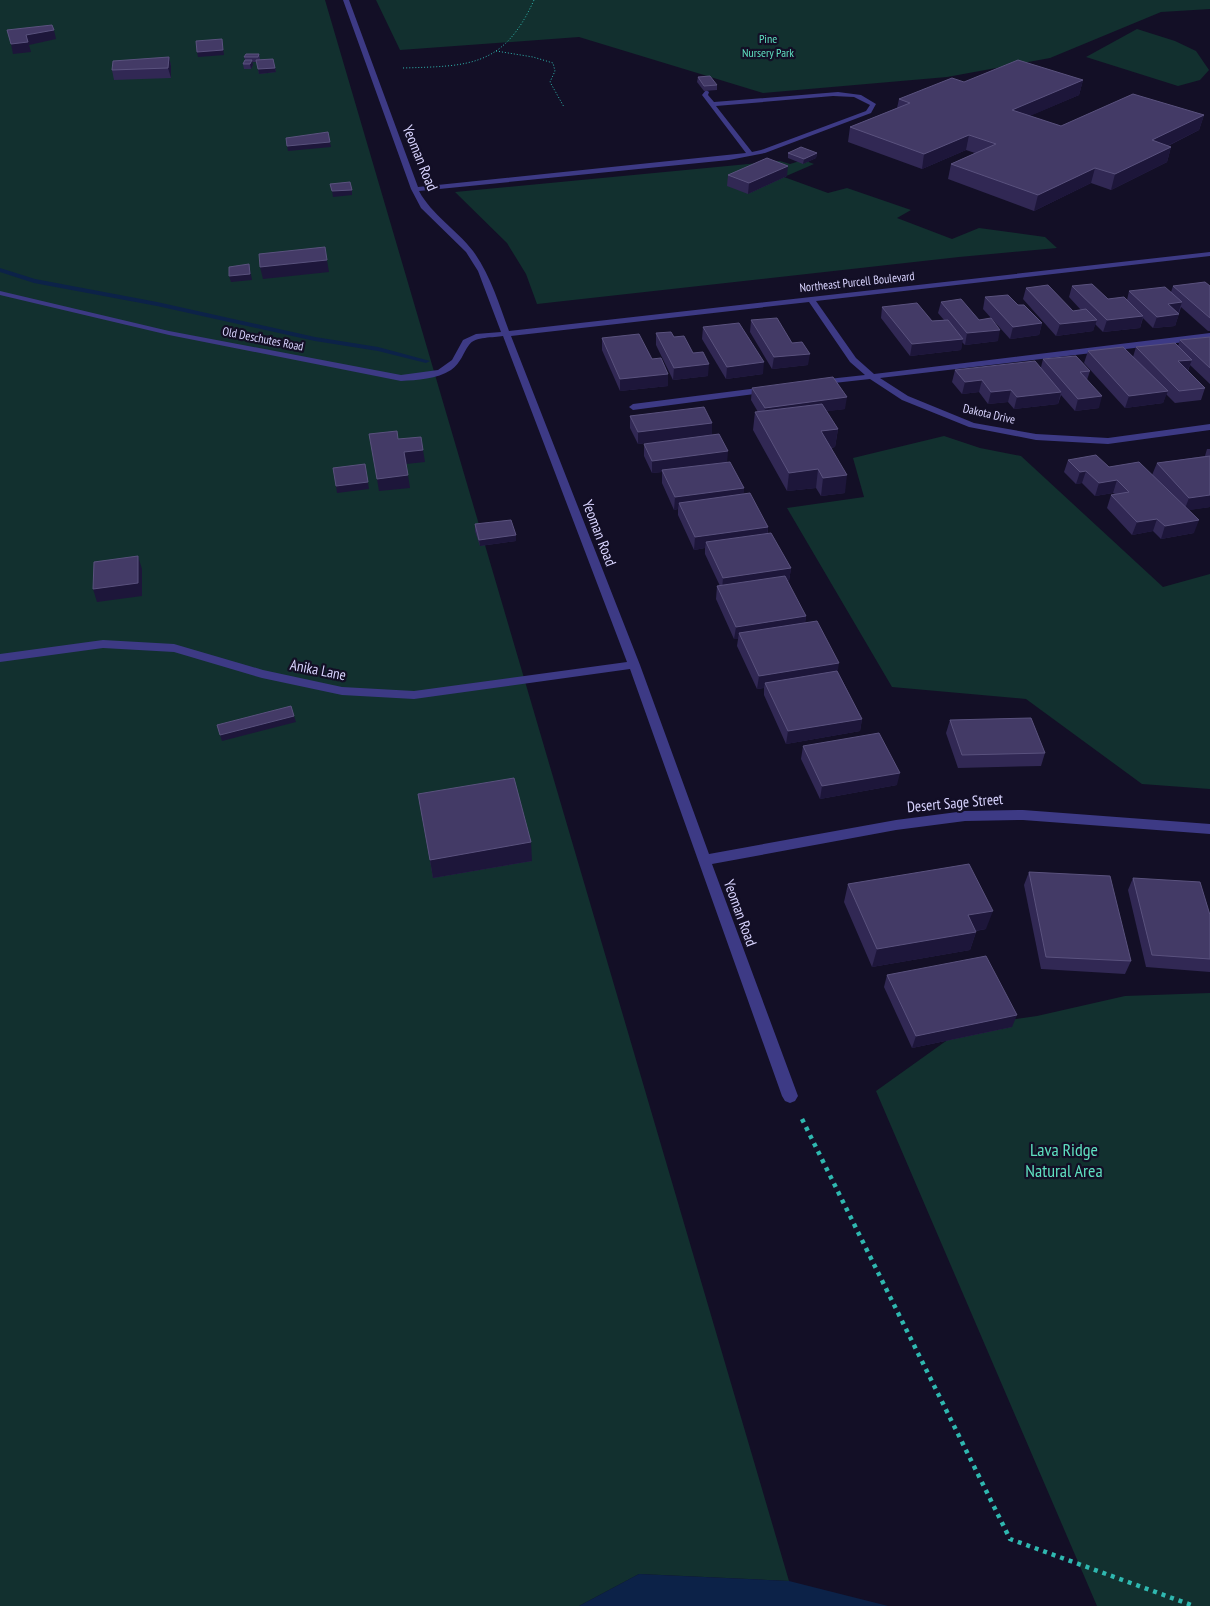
<svg xmlns="http://www.w3.org/2000/svg" width="1210" height="1606" viewBox="0 0 1210 1606" font-family="'PT Sans Narrow',sans-serif">
	<style>
		.green { fill: #12302f }
		.water { fill: #0c2248 }
		.lines { fill: none; stroke-linecap: round; stroke-linejoin: round }
		.stream { fill: #0c2248; fill-rule: evenodd }
		.path-far1 { stroke: #2fb8b0; stroke-width: 1; stroke-dasharray: 1 2; stroke-linecap: butt }
		.path { stroke: #2fb8b0; stroke-width: 4.5; stroke-dasharray: 4 5; stroke-linecap: butt }
		.minor { fill: #3d3a85; fill-rule: evenodd }
		.wall { fill: #312854 }
		.shaded-wall { fill: #1d163a }
		.building { fill: #433a66; stroke: #5a527e }
		.labels { text-anchor: middle; stroke-width: 4.5; stroke-linejoin: round; paint-order: stroke }
		.far-park-label { font-size: 12px; fill: #5fe0c0; stroke: #130f26 }
		.far-street-label { font-size: 12px; fill: #d9d4ff; stroke: #130f26 }
		.street-label { font-size: 15px; fill: #d9d4ff; stroke: #130f26 }
		.near-park-label { font-size: 18px; fill: #5fe0c0; stroke: #130f26 }
	</style>
	<rect width="100%" height="100%" fill="#130f26"/>
	<!-- green -->
	<g class="green">
		<polygon points="0,0 325,0 789,1581 639,1574 579,1606 0,1606"/>
		<polygon points="376,0 1210,0 1210,9 1161,12 1050,58 947,77 763,93 579,37 400,50"/>
		<polygon points="1137,29 1175,41 1196,51 1209,70 1200,80 1178,86 1086,57"/>
		<polygon points="803,160 814,164 784,177 828,193 847,188 911,210 897,218 952,239 979,228 1045,237 1057,248 959,257 537,304 526,274 507,243 455,192 780,161 790,164"/>
		<polygon points="944,436 980,448 1021,456 1163,587 1210,574 1210,789 1142,784 1026,699 892,687 787,508 864,497 853,458"/>
		<polygon points="1210,993 1210,1606 1097,1606 876,1091 967,1026 1037,1016 1125,996"/>
	</g>
	<!-- water -->
	<polygon class="water" points="639,1574 789,1581 888,1606 579,1606"/>
	<g class="lines">
		<!-- stream -->
		<polygon class="stream" points="0,268 35,279 157,302 315,337 378,347 430,361 426,363 378,351 315,341 157,306 34,283 0,272"/>
		<!-- path-far1 -->
		<g class="path-far1">
			<polyline points="496,51 533,57 553,63 555,71 550,82 564,107"/>
			<path d="M403,68C469,66 504,67 534,0"/>
		</g>
		<!-- path -->
		<polyline class="path" points="802,1119 1010,1539 1194,1606"/>
		<!-- minor -->
		<g class="minor">
			<path d="M343,0H349L418,187L746,153L702,95L706,90L709,92L708,95L714,102L838,92L861,95L876,104L871,113L765,153L729,160L419,191C432,215 456,229 473,251C490,274 499,304 509,331L1210,252V256L816,301L856,358L874,374L1210,333V339L880,378L908,396L974,423L1036,434L1108,438L1210,424V430L1108,444L1036,440L969,427L902,400L870,379L816,385L815,383L819,380L865,375L850,362L809,302L511,336L640,665L709,854L896,820L965,811L1023,810L1210,824V834L1023,820L965,821L896,830L712,864L798,1096L795,1101L790,1103L785,1101L782,1096L630,669L414,699L342,695L262,678L174,652L103,648L0,662V654L103,640L174,644L263,670L342,687L414,691L627,662L503,336C494,338 475,336 469,345C463,353 461,363 451,370C437,379 417,380 401,381L169,335L0,295V291L169,331L401,375L438,370L452,360L463,340L476,334L501,332L478,271L466,252L421,208L411,189ZM833,96L854,97L870,105L866,111L761,150L752,152L716,106Z"/>
			<polygon points="766,387 770,390 769,392 633,410 629,407 633,404"/>
		</g>
	</g>
	<!-- wall -->
	<g class="wall">
		<polygon points="259,54 260,59 260,60 273,59 276,72 259,74 257,62 252,62 253,65 251,69 244,69 243,64 245,60 244,57"/>
		<polygon points="169,57 171,66 171,78 114,80 112,70"/>
		<polygon points="698,77 717,85 717,90 704,91 697,82"/>
		<polygon points="1083,80 1079,95 1029,116 1061,126 1204,115 1199,130 1168,146 1171,147 1167,162 1111,190 1091,183 1034,211 948,179 951,164 975,153 966,150 922,169 848,142 850,127 897,108 899,99 964,82"/>
		<polygon points="788,153 817,153 816,158 803,164 788,158"/>
		<polygon points="728,175 787,176 748,194 727,186"/>
		<polygon points="1072,286 1108,299 1127,300 1129,291 1171,292 1173,286 1210,286 1210,331 1208,331 1181,307 1175,326 1153,328 1143,318 1140,328 1103,332 1095,324 1093,331 1056,336 1023,299 1026,288 1073,311 1081,310 1069,297"/>
		<polygon points="985,297 1018,305 1042,323 1039,335 1010,339 983,309"/>
		<polygon points="941,302 998,341 965,345 962,342 961,350 910,356 881,318 882,307 932,321 944,320 938,313"/>
		<polygon points="751,320 808,365 772,369 750,332"/>
		<polygon points="703,327 763,374 726,379 702,339"/>
		<polygon points="656,333 674,337 693,353 708,376 673,380 656,345"/>
		<polygon points="1210,337 1210,384 1190,365 1188,371 1205,388 1201,400 1175,403 1166,394 1163,403 1125,408 1084,363 1088,351 1133,357 1136,347 1178,346 1180,340"/>
		<polygon points="602,338 668,386 620,391 602,350"/>
		<polygon points="1043,359 1090,371 1087,380 1099,408 1075,411 1061,395 1058,404 1014,409 1008,402 988,404 979,392 962,394 952,382 955,370 1041,367"/>
		<polygon points="752,388 845,409 826,411 838,429 835,447 831,448 845,493 821,496 816,488 787,491 753,430 755,412 758,412 751,400"/>
		<polygon points="630,416 712,423 712,435 638,444 630,428"/>
		<polygon points="644,444 727,462 744,488 743,494 768,527 768,533 791,568 789,581 787,581 806,616 805,623 838,672 862,719 860,731 786,744 764,695 764,688 757,689 737,646 738,639 734,639 716,599 717,586 720,586 705,554 705,548 694,550 678,515 678,509 674,510 662,483 662,472 652,473 644,456"/>
		<polygon points="1207,449 1210,449 1210,507 1188,510 1194,533 1161,539 1153,531 1132,535 1107,508 1111,495 1115,494 1113,493 1095,496 1082,483 1076,484 1064,472 1068,460 1152,475 1157,463 1205,456"/>
		<polygon points="475,524 516,535 516,541 480,546 475,531"/>
		<polygon points="950,720 1045,753 1041,766 958,768 946,733"/>
		<polygon points="803,746 897,785 820,799 801,759"/>
		<polygon points="418,794 532,861 433,878"/>
		<polygon points="1029,872 1131,961 1125,974 1041,969 1024,885"/>
		<polygon points="1133,878 1210,915 1210,972 1146,967 1128,890"/>
		<polygon points="848,884 986,929 976,931 976,932 970,950 872,967 844,902"/>
		<polygon points="887,975 1012,1027 912,1048 884,987"/>
	</g>
	<!-- shaded-wall -->
	<g class="shaded-wall">
		<polygon points="54,30 56,39 29,45 31,52 13,54 11,44 26,35"/>
		<polygon points="222,39 224,55 198,57 197,52"/>
		<polygon points="169,57 171,66 171,78 168,68"/>
		<polygon points="252,60 253,65 251,69 250,64"/>
		<polygon points="275,68 276,72 259,74 258,69"/>
		<polygon points="1083,80 1079,95 1009,125 1012,110"/>
		<polygon points="1204,115 1199,130 1147,156 1152,140"/>
		<polygon points="969,135 966,150 922,169 924,154"/>
		<polygon points="330,142 331,147 288,151 287,146"/>
		<polygon points="1171,147 1167,162 1111,190 1115,174"/>
		<polygon points="817,153 816,158 803,164 804,159"/>
		<polygon points="788,166 787,176 748,194 749,183"/>
		<polygon points="1095,168 1091,183 1034,211 1038,195"/>
		<polygon points="352,190 352,195 333,197 332,191"/>
		<polygon points="327,260 329,272 263,279 260,267"/>
		<polygon points="249,264 252,280 231,282 229,276"/>
		<polygon points="1182,302 1178,314 1168,304"/>
		<polygon points="1179,314 1175,326 1153,328 1157,317"/>
		<polygon points="1143,316 1140,328 1103,332 1107,320"/>
		<polygon points="1097,320 1093,331 1056,336 1060,324"/>
		<polygon points="1042,323 1039,335 1010,339 1013,327"/>
		<polygon points="1000,330 998,341 965,345 967,333"/>
		<polygon points="963,339 961,350 910,356 912,344"/>
		<polygon points="810,354 808,365 772,369 774,357"/>
		<polygon points="1192,360 1187,372 1178,361"/>
		<polygon points="764,362 763,374 726,379 727,367"/>
		<polygon points="709,364 708,376 673,380 674,368"/>
		<polygon points="668,374 668,386 620,391 620,379"/>
		<polygon points="982,380 979,392 962,394 965,382"/>
		<polygon points="1011,390 1008,402 988,404 991,392"/>
		<polygon points="1168,391 1163,403 1125,408 1129,396"/>
		<polygon points="1061,392 1058,404 1014,409 1017,397"/>
		<polygon points="1102,396 1099,408 1075,411 1078,399"/>
		<polygon points="847,397 845,409 763,420 765,408"/>
		<polygon points="712,423 712,435 638,444 638,432"/>
		<polygon points="838,429 835,447 818,449 821,431"/>
		<polygon points="423,450 425,462 406,464 404,452"/>
		<polygon points="728,451 727,464 662,470 662,472 652,473 652,461"/>
		<polygon points="818,469 816,488 787,491 789,473"/>
		<polygon points="1086,471 1082,483 1076,484 1080,472"/>
		<polygon points="408,475 410,488 379,491 377,479"/>
		<polygon points="847,475 845,493 821,496 823,478"/>
		<polygon points="1117,480 1113,493 1095,496 1099,483"/>
		<polygon points="368,482 369,489 337,493 336,486"/>
		<polygon points="744,488 743,501 679,503 678,509 674,510 675,497"/>
		<polygon points="1210,495 1210,507 1184,511 1189,498"/>
		<polygon points="1157,519 1153,531 1132,535 1137,522"/>
		<polygon points="1199,520 1194,533 1161,539 1165,526"/>
		<polygon points="768,527 767,540 706,542 705,548 694,550 695,537"/>
		<polygon points="516,535 516,541 480,546 479,540"/>
		<polygon points="138,556 142,569 142,596 97,602 93,589"/>
		<polygon points="791,568 789,581 722,590 723,578"/>
		<polygon points="806,616 804,629 739,633 738,639 734,639 736,627"/>
		<polygon points="839,663 837,676 765,683 764,688 757,689 759,676"/>
		<polygon points="294,716 296,722 222,741 220,735"/>
		<polygon points="862,719 860,731 786,744 788,731"/>
		<polygon points="900,773 897,785 820,799 822,786"/>
		<polygon points="531,842 532,861 433,878 430,860"/>
		<polygon points="993,911 986,929 962,933 968,915"/>
		<polygon points="976,932 970,950 872,967 877,949"/>
		<polygon points="1017,1015 1012,1027 912,1048 916,1036"/>
	</g>
	<!-- building -->
	<g class="building">
		<polygon points="52,25 54,30 26,35 28,42 11,44 7,30"/>
		<polygon points="222,39 223,50 197,52 196,41"/>
		<polygon points="246,54 259,54 258,57 244,57"/>
		<polygon points="169,57 168,68 112,70 113,61"/>
		<polygon points="273,59 275,68 258,69 256,60"/>
		<polygon points="245,60 252,60 250,64 243,64"/>
		<polygon points="1018,60 1083,80 1012,110 1061,126 1133,94 1204,115 1152,140 1171,147 1115,174 1095,168 1038,195 951,164 996,144 969,135 924,154 850,127 910,103 899,99 952,78 964,82"/>
		<polygon points="710,76 717,85 704,86 698,77"/>
		<polygon points="328,132 330,142 287,146 286,138"/>
		<polygon points="801,147 817,153 804,159 788,153"/>
		<polygon points="767,158 788,166 749,183 728,175"/>
		<polygon points="350,182 352,190 332,191 330,184"/>
		<polygon points="325,247 327,260 260,267 259,254"/>
		<polygon points="249,264 250,274 229,276 229,267"/>
		<polygon points="1205,282 1210,286 1210,318 1173,286"/>
		<polygon points="1092,284 1108,299 1124,297 1143,316 1107,320 1072,286"/>
		<polygon points="1048,285 1073,311 1086,309 1097,320 1060,324 1026,288"/>
		<polygon points="1165,287 1182,302 1168,304 1179,314 1157,317 1129,291"/>
		<polygon points="1008,295 1018,305 1024,305 1042,323 1013,327 985,297"/>
		<polygon points="961,299 979,320 991,318 1000,330 967,333 941,302"/>
		<polygon points="917,303 932,321 948,320 963,339 912,344 882,307"/>
		<polygon points="777,318 792,343 802,342 810,354 774,357 751,320"/>
		<polygon points="739,323 764,362 727,367 703,327"/>
		<polygon points="671,332 674,337 684,336 693,353 703,352 709,364 674,368 656,333"/>
		<polygon points="639,334 652,359 661,358 668,374 620,379 602,338"/>
		<polygon points="1210,337 1210,368 1180,340"/>
		<polygon points="1175,343 1192,360 1178,361 1205,388 1179,391 1136,347"/>
		<polygon points="1123,347 1168,391 1129,396 1088,351"/>
		<polygon points="1076,356 1090,371 1080,372 1102,396 1078,399 1043,359"/>
		<polygon points="1035,361 1061,392 1017,397 1011,390 991,392 982,380 965,382 955,370"/>
		<polygon points="833,377 847,397 765,408 752,388"/>
		<polygon points="822,404 838,429 821,431 847,475 823,478 818,469 789,473 755,412"/>
		<polygon points="704,407 712,423 638,432 630,416"/>
		<polygon points="397,431 398,439 421,437 423,450 404,452 408,475 377,479 369,434"/>
		<polygon points="719,434 728,451 652,461 644,444"/>
		<polygon points="1096,455 1109,467 1139,462 1199,520 1165,526 1157,519 1137,522 1111,495 1129,492 1117,480 1099,483 1086,471 1080,472 1068,460"/>
		<polygon points="1210,456 1210,495 1189,498 1157,463"/>
		<polygon points="730,462 744,488 675,497 662,470"/>
		<polygon points="365,464 368,482 336,486 333,468"/>
		<polygon points="750,493 768,527 695,537 679,503"/>
		<polygon points="511,520 516,535 479,540 475,524"/>
		<polygon points="771,533 791,568 723,578 706,542"/>
		<polygon points="138,556 138,583 93,589 94,562"/>
		<polygon points="785,576 806,616 736,627 717,586"/>
		<polygon points="817,621 839,663 759,676 739,633"/>
		<polygon points="837,671 862,719 788,731 765,683"/>
		<polygon points="291,706 294,716 220,735 217,725"/>
		<polygon points="1031,718 1045,753 962,755 950,720"/>
		<polygon points="879,733 900,773 822,786 803,746"/>
		<polygon points="514,778 531,842 430,860 418,794"/>
		<polygon points="969,864 993,911 968,915 976,932 877,949 848,884"/>
		<polygon points="1029,872 1110,876 1131,961 1046,957"/>
		<polygon points="1133,878 1200,882 1210,915 1210,959 1152,955"/>
		<polygon points="986,956 1017,1015 916,1036 887,975"/>
	</g>
	<g class="labels">
		<!-- far-park labels -->
		<g class="far-park-label">
			<text x="768" y="43">Pine<tspan x="768" dy="14">Nursery Park</tspan></text>
		</g>
		<!-- far-street labels -->
		<g class="far-street-label">
			<text transform="translate(857 282) rotate(-6)" y="4">Northeast Purcell Boulevard</text>
			<text transform="translate(263 339) rotate(11)" y="4">Old Deschutes Road</text>
			<text transform="translate(989 414) rotate(13)" y="4">Dakota Drive</text>
		</g>
		<!-- street labels -->
		<g class="street-label">
			<text transform="translate(420 158) rotate(68)" y="5">Yeoman Road</text>
			<text transform="translate(599 533) rotate(69)" y="5">Yeoman Road</text>
			<text transform="translate(318 670) rotate(11)" y="5">Anika Lane</text>
			<text transform="translate(955 803) rotate(-5)" y="5">Desert Sage Street</text>
			<text transform="translate(740 913) rotate(70)" y="5">Yeoman Road</text>
		</g>
		<!-- near-park labels -->
		<g class="near-park-label">
			<text x="1064" y="1156">Lava Ridge<tspan x="1064" dy="21">Natural Area</tspan></text>
		</g>
	</g>
</svg>
